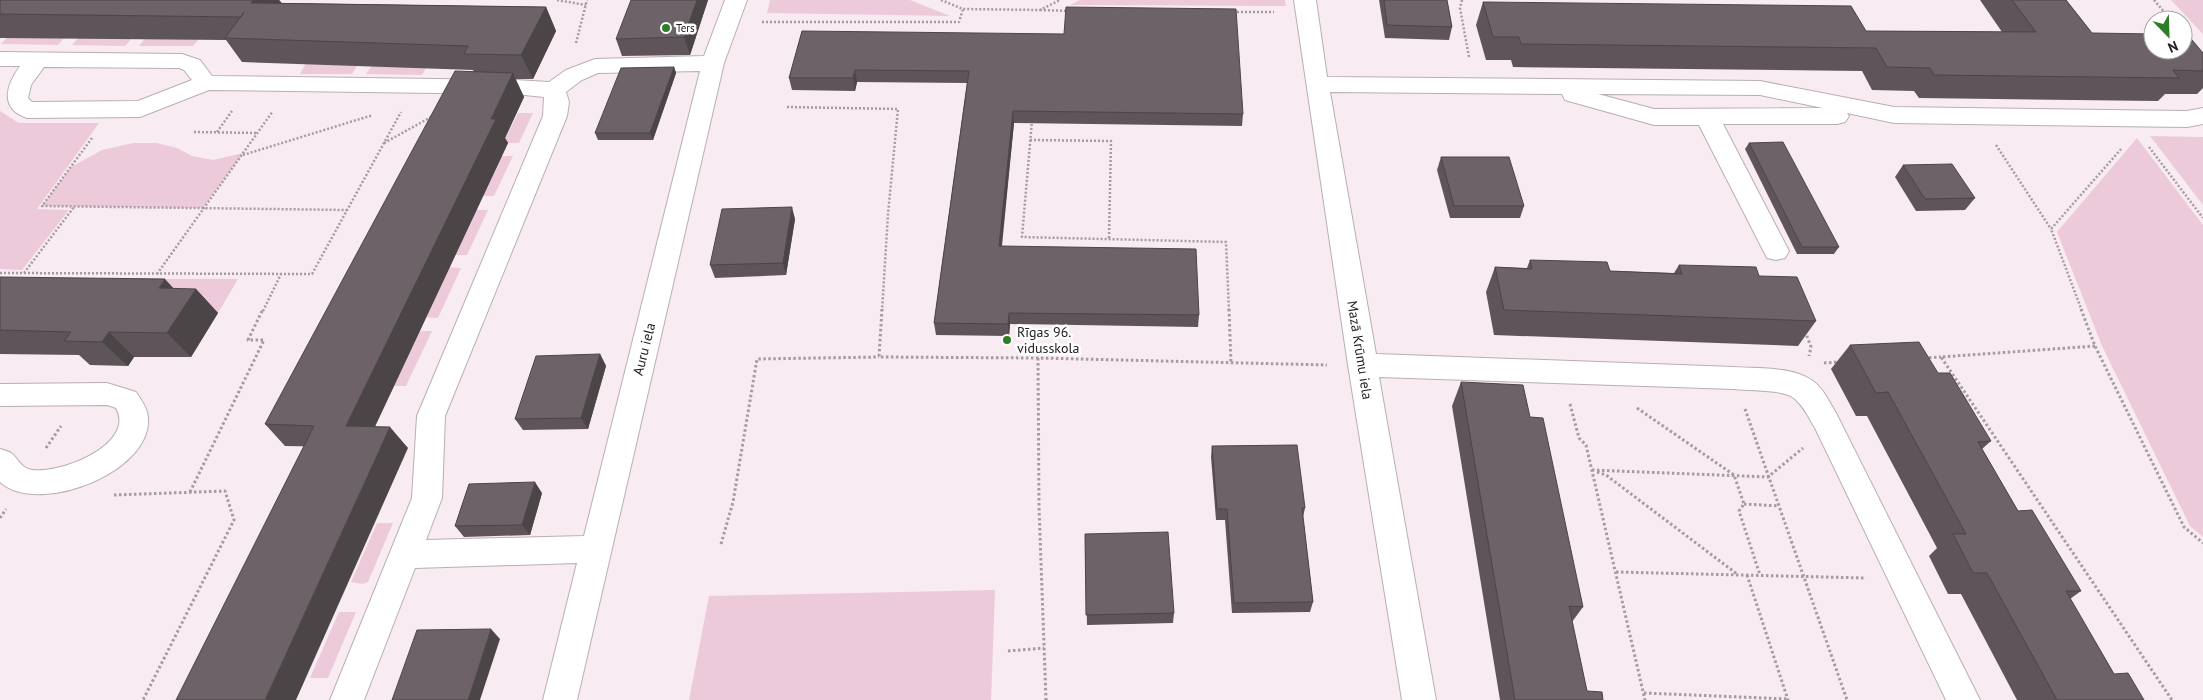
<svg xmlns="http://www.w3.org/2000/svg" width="2203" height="700" viewBox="0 0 2203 700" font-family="'PT Sans',sans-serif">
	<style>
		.green { fill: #eccada }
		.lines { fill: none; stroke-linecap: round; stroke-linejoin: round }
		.minor-casing { stroke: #b9aeb3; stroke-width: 2 }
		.path-far1 { stroke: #a59ca0; stroke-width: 2.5; stroke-dasharray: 2 2; stroke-linecap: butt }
		.path { stroke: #a59ca0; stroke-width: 3; stroke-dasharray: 2.5 2.5; stroke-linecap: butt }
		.minor { fill: #fff; fill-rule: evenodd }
		.wall { fill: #5e5459 }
		.shaded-wall { fill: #4c4548 }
		.building { fill: #6d6267; stroke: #4c4548 }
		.poi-dot { fill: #2e7d27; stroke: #fff; stroke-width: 2 }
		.labels { text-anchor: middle; stroke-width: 5; stroke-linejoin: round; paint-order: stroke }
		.far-poi-label { font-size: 11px; fill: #242022; stroke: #fff; text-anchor: start }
		.poi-label { font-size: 14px; fill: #242022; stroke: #fff; text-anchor: start }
		.street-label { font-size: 14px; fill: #242022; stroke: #fff }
	</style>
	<rect width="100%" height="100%" fill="#f8ecf2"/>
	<!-- green -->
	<g class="green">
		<polygon points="770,0 910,0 950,16 767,13"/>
		<polygon points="1080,0 1285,0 1286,6 1070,5"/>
		<polygon points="2171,0 2203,0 2203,34"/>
		<polygon points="10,35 66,36 58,45 1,44"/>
		<polygon points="80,36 133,37 125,46 72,45"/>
		<polygon points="146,37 200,38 193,46 139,46"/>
		<polygon points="306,63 358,64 352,74 300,74"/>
		<polygon points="373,64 426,68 422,75 366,74"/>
		<polygon points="0,111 19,123 99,123 37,209 69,210 22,270 0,269"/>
		<polygon points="518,113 533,113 519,143 503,143"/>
		<polygon points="2150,136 2203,137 2203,205"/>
		<polygon points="2137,138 2203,225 2203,537 2190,526 2102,346 2057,232"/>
		<polygon points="133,143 157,143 177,148 192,156 213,160 243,153 203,208 42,206 71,167 102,150"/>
		<polygon points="497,156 513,156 494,196 478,196"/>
		<polygon points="472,210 488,210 467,255 450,255"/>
		<polygon points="444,267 461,268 438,318 420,317"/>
		<polygon points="0,279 238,279 218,313 182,313"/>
		<polygon points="414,331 432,331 406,386 388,386"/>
		<polygon points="377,523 393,523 368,582 363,584 351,582"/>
		<polygon points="995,590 991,700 689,700 709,596"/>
		<polygon points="339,612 356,612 328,678 310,678"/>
	</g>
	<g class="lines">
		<!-- minor casing -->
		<g class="minor-casing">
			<g id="minor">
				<path d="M725,0H747L724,63L577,700H543L577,563L415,568L364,700H330L412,498L417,416L543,116L544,97L515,94L209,90L140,117L27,118C0,109 5,87 20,66H0V52L182,54L200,60L212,76L515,80L549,82L566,70L595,59L704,56ZM44,67L179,68L184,70L192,80L138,101L32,102L28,98L31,85ZM700,71L584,536L426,540L442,498L445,416L567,116L569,102L566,92L582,80L598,73Z"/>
				<path d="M1294,0H1316L1327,77L1760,81L1894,107L2187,111L2203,108V124L2187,127L1894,123L1847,113L1849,116L1845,122L1837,124H1723L1789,251L1785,258L1776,260L1767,258L1699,125H1654L1565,100L1562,94L1330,92L1376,354L1734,367C1759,369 1792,366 1813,381C1824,389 1829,402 1836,413L1980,700H1946L1815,428C1809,418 1804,407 1795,399C1784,389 1750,391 1734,389L1379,377L1436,700H1402L1348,365ZM1598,94L1760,95L1823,108L1654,109Z"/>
				<path d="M107,383L136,392C140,398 145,405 147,412C161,469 39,518 0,482V449C3,450 8,451 11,453C17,457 20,466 28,469C55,477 137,445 116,408L107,405L0,406V384Z"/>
			</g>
		</g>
		<!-- path-far1 -->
		<g class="path-far1">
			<polyline points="557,0 586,5"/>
			<polyline points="941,0 963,9 1040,10 1060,0"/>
			<polyline points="1462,0 1460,8 1469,57"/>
			<polyline points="2154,0 2171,20"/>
			<polyline points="1040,10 1069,11"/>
			<polyline points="1233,12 1274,12"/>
			<polyline points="762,22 959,22 963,9"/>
			<polyline points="576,43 587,0"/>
			<polyline points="787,107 898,109 888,214 882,311"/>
			<polyline points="1032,120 1022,237 1226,242 1229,311"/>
			<polyline points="194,132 258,133"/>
			<polyline points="217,132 232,111"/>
			<polyline points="92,138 42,206 347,210"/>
			<polyline points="1030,140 1111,141 1109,238"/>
			<polyline points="384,143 433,116"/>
			<polyline points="1996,145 2051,229"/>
			<polyline points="2149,147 2203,218"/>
			<polyline points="243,155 373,115"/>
			<polyline points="0,273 312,274 401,112"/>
			<polyline points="24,273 74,207"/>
			<polyline points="157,274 273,111"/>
			<polyline points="263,311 281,274"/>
			<polyline points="2082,311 2051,229 2122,148"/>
		</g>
		<!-- path -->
		<g class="path">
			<polyline points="882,309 879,357 1038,358 1327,365"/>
			<polyline points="1229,309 1231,363"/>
			<polyline points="2081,309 2095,346 2184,527 2203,543"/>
			<polyline points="1805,331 1811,347 1809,356"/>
			<polyline points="2095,346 1941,357 2172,700"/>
			<polyline points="1038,358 1039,507 1046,700"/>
			<polyline points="1924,358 1941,357"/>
			<polyline points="1824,363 1838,362"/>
			<polyline points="1570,404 1579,438 1586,445 1645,700"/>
			<polyline points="1637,408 1734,475 1744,504 1739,511 1760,575"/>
			<polyline points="1745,409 1847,700"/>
			<polyline points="46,448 61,426"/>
			<polyline points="1592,470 1768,477 1803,448"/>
			<polyline points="1597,472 1606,475 1737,574"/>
			<polyline points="190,492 264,340 248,340 263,309"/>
			<polyline points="114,495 225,491 234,520 143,700"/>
			<polyline points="1744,504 1779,506"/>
			<polyline points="0,518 6,509"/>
			<polyline points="721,544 733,502 757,359 879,357"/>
			<polyline points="1616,572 1866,578"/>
			<polyline points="1747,575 1788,700"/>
			<polyline points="1008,651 1044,648"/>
			<polyline points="1644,693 1788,699"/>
		</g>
		<!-- minor -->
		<use href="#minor" class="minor"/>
	</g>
	<!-- wall -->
	<g class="wall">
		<polygon points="0,0 279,0 282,3 546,7 556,31 533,79 515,79 524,97 505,138 508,143 375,426 408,448 285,446 265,424 474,72 473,70 242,62 226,40 0,38"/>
		<polygon points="708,0 690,55 622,56 616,39"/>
		<polygon points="1379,0 1447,0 1452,27 1449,40 1385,38"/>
		<polygon points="1980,0 2066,0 2092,33 2203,53 2203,88 2197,94 2165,94 2158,101 1919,98 1914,91 1872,90 1862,71 1513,67 1511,60 1486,60 1476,25 1483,2 1866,31 2002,32"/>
		<polygon points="802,31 1243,114 1242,126 1014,123 1002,246 1199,315 1198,327 1010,324 1009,336 936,335 934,323 967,83 857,82 855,91 792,90 789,78"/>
		<polygon points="674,67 676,73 653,140 598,140 595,133"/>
		<polygon points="1749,143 1839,247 1834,254 1797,254 1745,149"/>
		<polygon points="1441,157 1524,206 1520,218 1450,218 1437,170"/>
		<polygon points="1903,165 1975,198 1965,210 1916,211 1895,177"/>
		<polygon points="795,219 786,275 715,278 710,265"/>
		<polygon points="1530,260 1610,271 1674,273 1679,265 1759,276 1816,321 1798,346 1494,335 1486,292 1495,267 1527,268"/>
		<polygon points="0,277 173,289 196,289 218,313 191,357 134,357 128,366 90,365 79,355 0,354"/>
		<polygon points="1850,345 1938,373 1991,441 1982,449 2018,511 2081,591 2070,599 2114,674 2144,700 2017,700 1961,594 1948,594 1929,556 1937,548 1867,416 1856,416 1831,369"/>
		<polygon points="600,354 606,366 588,429 523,430 515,419"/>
		<polygon points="1461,382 1530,417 1583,607 1572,622 1587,691 1603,700 1500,700 1452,406"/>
		<polygon points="1212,446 1305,508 1303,517 1313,602 1310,612 1232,613 1225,520 1216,520 1211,457"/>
		<polygon points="542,493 530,535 464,537 455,526"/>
		<polygon points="1085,534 1174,613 1173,623 1087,625"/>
	</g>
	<!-- shaded-wall -->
	<g class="shaded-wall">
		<polygon points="253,0 279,0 282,4 251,3"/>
		<polygon points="697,0 708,0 690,55 684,37"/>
		<polygon points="546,7 556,31 533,79 521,55"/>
		<polygon points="674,67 676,73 653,140 650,133"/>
		<polygon points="855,70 857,82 855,91 853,78"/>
		<polygon points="513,73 524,97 505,138 508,143 365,448 346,426"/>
		<polygon points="1013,111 1014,123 1000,258 999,246"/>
		<polygon points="792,207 795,219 786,275 783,263"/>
		<polygon points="165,279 187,303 196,289 218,313 191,357 167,333 159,288"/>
		<polygon points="1009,313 1010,324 1009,336 1008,324"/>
		<polygon points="109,332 134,357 128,366 102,342"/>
		<polygon points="600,354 606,366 588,429 581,418"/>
		<polygon points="390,427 408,448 296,700 265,700"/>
		<polygon points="535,482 542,493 530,535 522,525"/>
		<polygon points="491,629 500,639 480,700 468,700"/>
	</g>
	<!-- building -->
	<g class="building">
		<polygon points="0,0 253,0 251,3 546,7 521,55 464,54 468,46 225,38 244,12 241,17 0,14"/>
		<polygon points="631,0 697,0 684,37 616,39"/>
		<polygon points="1384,0 1447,0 1452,27 1387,25"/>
		<polygon points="2012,0 2066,0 2092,33 2153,34 2153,50 2183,50 2183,34 2187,34 2203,53 2203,71 2173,70 2179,78 1934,75 1930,68 1887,67 1876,48 1521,44 1519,37 1493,37 1483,2 1851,6 1866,31 2036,32"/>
		<polygon points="1066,7 1236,9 1243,114 1013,111 999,246 1196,249 1199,315 1009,313 1008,324 934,323 969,71 855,70 853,78 789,78 802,31 1064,34"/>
		<polygon points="674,67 650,133 595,133 621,68"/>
		<polygon points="455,71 513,73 491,119 496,119 346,426 390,427 265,700 176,700 314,426 265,424"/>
		<polygon points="1783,142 1839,247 1802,247 1749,143"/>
		<polygon points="1441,157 1509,157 1524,206 1454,206"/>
		<polygon points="1952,164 1975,198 1925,199 1903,165"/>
		<polygon points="792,207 783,263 710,265 722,209"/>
		<polygon points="1530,260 1607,262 1610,271 1682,274 1679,265 1756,267 1759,276 1797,277 1816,321 1504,310 1495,267 1532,269"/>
		<polygon points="0,277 165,279 159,288 196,289 167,333 109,332 102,342 64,341 71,332 0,330"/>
		<polygon points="1919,342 1938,373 1950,373 1991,441 1978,442 2018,511 2032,510 2081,591 2066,591 2114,674 2128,673 2144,700 2057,700 1987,573 1973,573 1953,534 1966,534 1888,392 1876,393 1850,345"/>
		<polygon points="600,354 581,418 515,419 536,356"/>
		<polygon points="1461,382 1523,385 1530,417 1543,418 1583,607 1569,606 1587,691 1602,692 1603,700 1515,700"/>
		<polygon points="1297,445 1305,508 1302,508 1313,602 1234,603 1227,509 1217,509 1212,446"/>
		<polygon points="535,482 522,525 455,526 469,484"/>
		<polygon points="1168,532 1174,613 1086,615 1085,534"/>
		<polygon points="491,629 468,700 392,700 417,630"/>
	</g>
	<!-- markers -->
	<g class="poi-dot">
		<circle cx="666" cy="28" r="5"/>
		<circle cx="1007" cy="340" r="5"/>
	</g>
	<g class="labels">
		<!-- far-poi labels -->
		<g class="far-poi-label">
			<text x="676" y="32">Ters</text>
		</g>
		<!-- poi labels -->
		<g class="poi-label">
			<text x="1017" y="337">Rīgas 96.<tspan x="1017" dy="16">vidusskola</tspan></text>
		</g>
		<!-- street labels -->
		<g class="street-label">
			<text transform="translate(644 349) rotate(-76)" y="5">Auru iela</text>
			<text transform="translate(1360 350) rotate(81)" y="5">Mazā Krūmu iela</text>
		</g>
	</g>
	<!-- north arrow -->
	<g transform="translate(2168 35) rotate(157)"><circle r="24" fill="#ffffff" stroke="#a7a6a7"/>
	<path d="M0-4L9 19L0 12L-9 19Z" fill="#2e7d27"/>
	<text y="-8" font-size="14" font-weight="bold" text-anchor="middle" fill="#242022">N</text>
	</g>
</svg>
